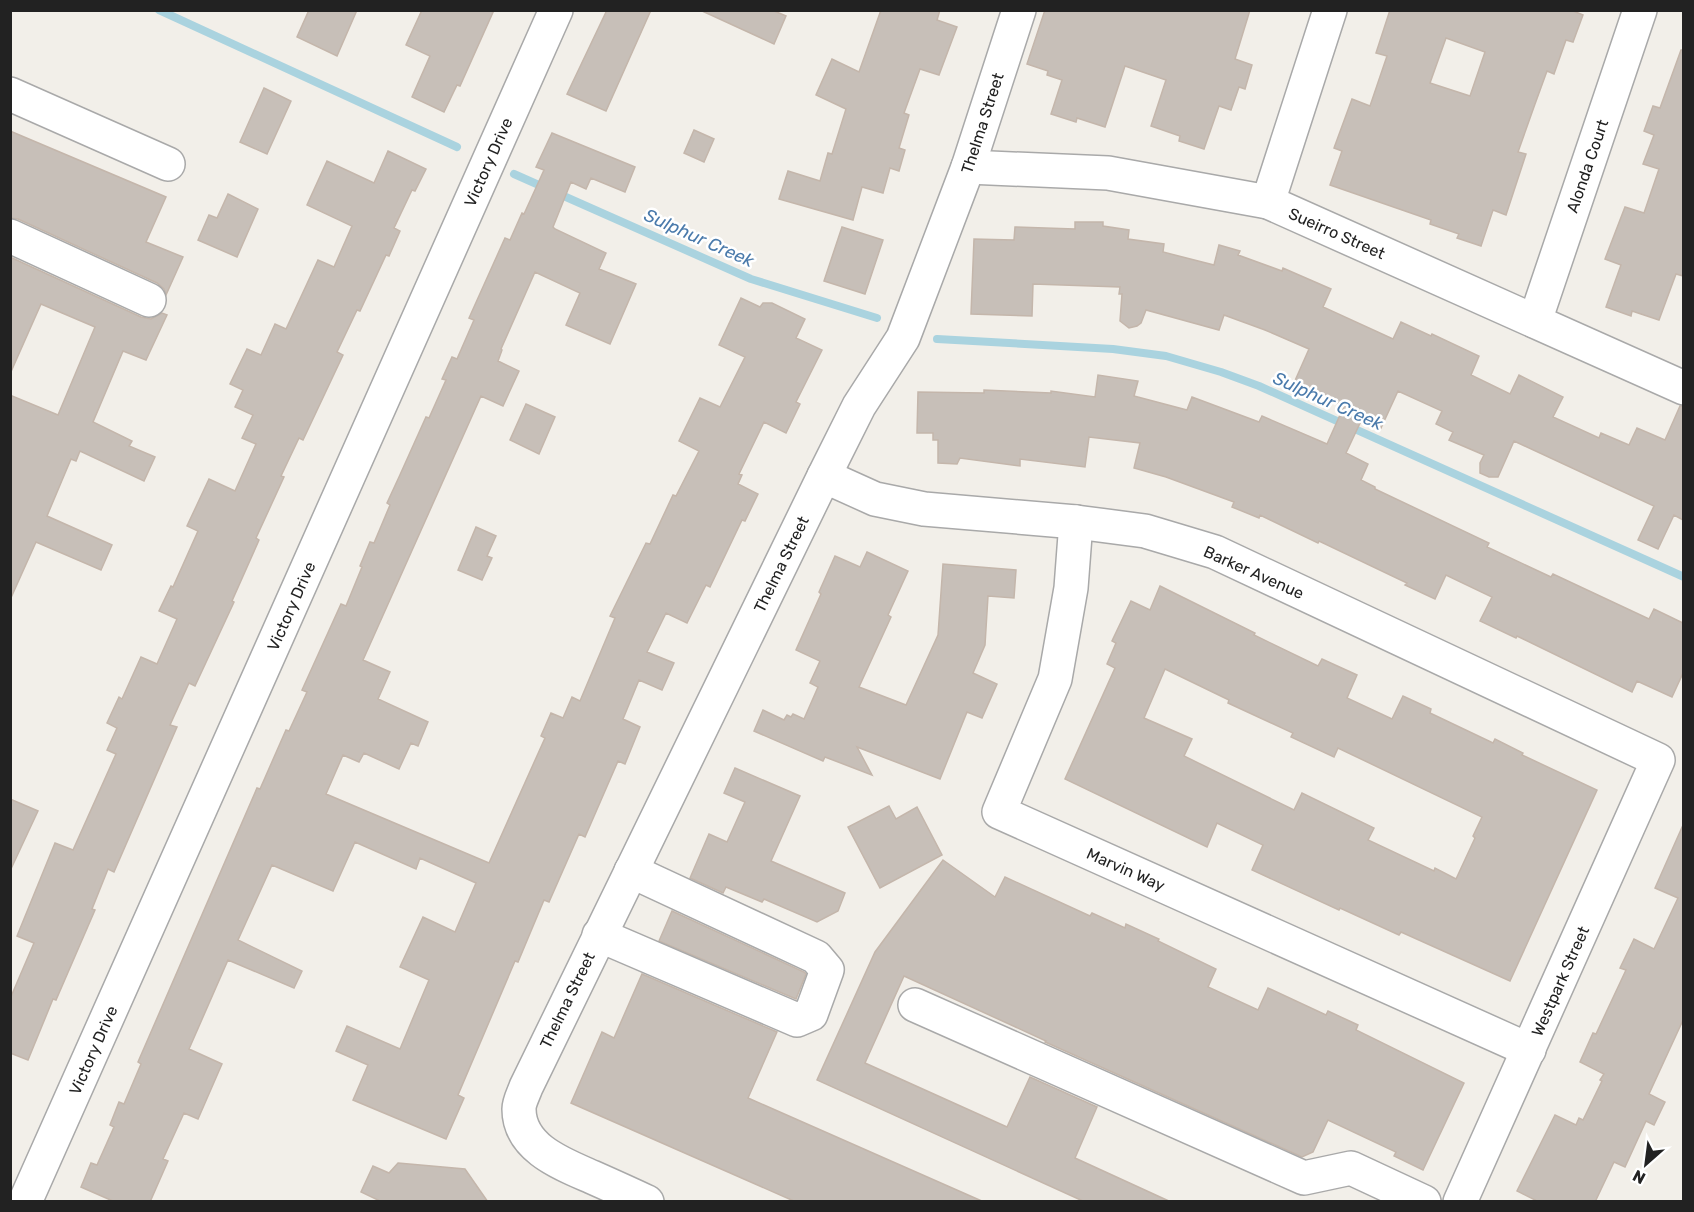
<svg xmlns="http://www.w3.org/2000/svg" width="1694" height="1212" viewBox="0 0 1694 1212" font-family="Rubik,sans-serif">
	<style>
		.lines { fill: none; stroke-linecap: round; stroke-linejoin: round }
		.stream { stroke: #aad3df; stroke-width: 8 }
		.building { fill: #c7bfb8; stroke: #c4b6ab; stroke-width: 1.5; fill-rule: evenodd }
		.minor-casing { stroke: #a9a9a9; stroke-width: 36 }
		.minor { stroke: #fff; stroke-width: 33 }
		.labels { text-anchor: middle; stroke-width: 5; stroke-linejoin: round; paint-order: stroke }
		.street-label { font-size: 16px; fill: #222; stroke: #fff }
		.water-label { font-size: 18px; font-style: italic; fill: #4a7aab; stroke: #fff }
	</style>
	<rect width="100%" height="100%" fill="#f2efe9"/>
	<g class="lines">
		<!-- stream -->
		<g class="stream">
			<polyline points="159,10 457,147"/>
			<polyline points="514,174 751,279 877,318"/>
			<polyline points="937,339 1113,349 1166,356 1221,372 1259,386 1684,577"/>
		</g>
	</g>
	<!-- building -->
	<g class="building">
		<polygon points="309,10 357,10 337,56 297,37"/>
		<polygon points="422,10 494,10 460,86 457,85 444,112 412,97 430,56 406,45"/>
		<polygon points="607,10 651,10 606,111 567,94"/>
		<polygon points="700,10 772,10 786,16 774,44"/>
		<polygon points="881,10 940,10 937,20 957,27 939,75 920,69 904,113 909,115 899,148 905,150 899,171 890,168 883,193 862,187 853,220 779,199 788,171 820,181 828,153 832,154 846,109 816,95 832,59 859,72"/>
		<polygon points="1045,10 1250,10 1235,59 1252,65 1245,89 1239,87 1231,110 1219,106 1204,149 1179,141 1180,136 1151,126 1166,80 1125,66 1105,127 1077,118 1076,122 1051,114 1062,80 1047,75 1048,71 1027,64"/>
		<path d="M1390,10H1571L1583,15L1573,42L1566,40L1554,74L1547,71L1535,104L1518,152L1526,154L1506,215L1493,210L1481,246L1457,238L1459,234L1430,224L1431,220L1330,185L1342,151L1334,148L1352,99L1370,106L1387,56L1376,53ZM1446,38L1485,52L1470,96L1430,83Z"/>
		<polygon points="1681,50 1683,50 1683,276 1676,274 1659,320 1632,311 1631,316 1606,307 1621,265 1605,259 1625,207 1644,213 1659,169 1643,164 1654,135 1644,131 1653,106 1660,108"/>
		<polygon points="264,88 291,101 267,154 240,142"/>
		<polygon points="694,130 714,139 704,162 684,153"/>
		<polygon points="10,131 166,197 146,242 183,257 166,295 164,289 157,283 18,219 10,218"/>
		<polygon points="552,133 635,167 625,192 591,178 586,189 571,182 553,227 555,229 606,253 599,269 636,284 610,344 566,325 580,293 535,272 501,349 502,350 498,361 519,371 503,406 481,396 363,660 390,672 378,699 428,722 418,746 411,743 399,769 364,753 359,762 343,755 326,794 489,863 545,738 541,736 551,713 563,718 572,697 580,701 615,618 610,616 646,543 650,544 673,495 676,496 699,451 679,441 700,398 720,407 745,357 719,345 741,298 760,307 763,303 772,303 805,319 796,338 822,350 796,402 800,404 786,433 764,422 739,474 742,475 738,484 758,494 745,521 742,520 710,587 706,585 687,623 666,613 647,652 674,663 662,690 639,680 623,719 640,727 625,764 618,761 585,837 579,834 549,902 544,900 518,962 515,961 458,1095 464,1098 446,1139 353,1100 368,1065 336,1051 347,1026 400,1049 429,980 400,967 423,917 455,932 476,883 420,858 416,869 355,842 333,891 272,865 238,940 302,971 294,988 228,960 189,1049 222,1064 198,1119 184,1113 163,1159 168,1161 150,1202 115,1202 81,1187 91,1163 97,1165 114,1127 110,1125 119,1102 124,1104 141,1064 138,1062 257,788 260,789 286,730 289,731 307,692 302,690 341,604 346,606 362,567 360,566 370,542 374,543 390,505 387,503 399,477 426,417 429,418 446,380 442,379 452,357 457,359 474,320 469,318 505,238 510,240 522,213 524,214 544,170 536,167"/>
		<polygon points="388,151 426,169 415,191 412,190 394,228 400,231 389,256 386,255 360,311 357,310 337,352 343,355 303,440 299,438 281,476 284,477 256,538 259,540 232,601 234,602 195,686 189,683 170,725 177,727 114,872 108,869 92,909 95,910 56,1000 53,999 28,1060 10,1053 10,999 34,943 17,936 55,843 73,850 116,754 107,750 117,728 107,723 119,697 122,699 141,657 157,664 177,619 159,611 171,586 173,587 198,531 187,526 209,479 235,491 256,444 242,438 253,415 235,407 243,390 230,384 247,349 261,355 275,324 286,329 318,260 334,267 352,226 307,205 327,161 374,183"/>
		<polygon points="228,194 258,209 237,257 198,240 209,215 217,218"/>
		<polygon points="1075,222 1103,222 1103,226 1129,230 1128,239 1164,244 1163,252 1214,265 1219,245 1240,251 1238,255 1282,271 1283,268 1331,289 1323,307 1393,339 1401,322 1431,336 1432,334 1479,356 1471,375 1510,394 1519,375 1563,397 1553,417 1599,438 1601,433 1629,445 1637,428 1665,440 1680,406 1683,406 1683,520 1674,515 1658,549 1638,540 1654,506 1514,441 1498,477 1489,477 1480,473 1480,463 1484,455 1449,440 1453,432 1436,424 1442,411 1398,391 1381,428 1362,419 1346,453 1368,464 1361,480 1375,487 1375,489 1489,543 1487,547 1551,577 1553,574 1649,619 1654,609 1683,623 1683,673 1672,697 1637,681 1632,692 1517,636 1516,638 1480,621 1492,597 1446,575 1435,599 1405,585 1407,583 1319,541 1318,543 1260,515 1259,518 1232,507 1234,502 1166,477 1134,468 1140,443 1089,437 1085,467 1020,459 1020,466 960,458 957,464 938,463 938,440 933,440 933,433 917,433 918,392 984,393 984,390 1051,393 1051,391 1095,397 1098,375 1138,381 1134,396 1187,410 1192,397 1259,422 1262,416 1327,444 1344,406 1294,383 1309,349 1265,330 1224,315 1219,330 1146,310 1141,323 1137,326 1129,328 1120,321 1122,294 1119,294 1120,287 1033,284 1032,316 971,314 974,239 1014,240 1015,227 1075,229"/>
		<polygon points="842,227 883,240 865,294 824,281"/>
		<polygon points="10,257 141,317 151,319 162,313 167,315 146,360 123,351 93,422 132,441 129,446 155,457 144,481 80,451 76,461 71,459 47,516 112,545 101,570 36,542 10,600 10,395 58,415 95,327 41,304 10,374"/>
		<polygon points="526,404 555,417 539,454 510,440"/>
		<polygon points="476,527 496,536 487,556 492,558 482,580 458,570"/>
		<polygon points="867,552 908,571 888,615 891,617 859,687 906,705 938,635 943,564 1016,570 1014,598 988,596 985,645 973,673 997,684 982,718 967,712 940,779 857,747 872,775 825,757 823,761 754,731 763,710 784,720 787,715 791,717 793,714 804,719 818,687 810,683 820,661 796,650 821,594 819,592 835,556 860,567"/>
		<path d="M1160,586L1255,633L1254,635L1318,666L1322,659L1357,675L1347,698L1392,719L1403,696L1431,709L1430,713L1493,743L1495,739L1523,753L1522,755L1597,790L1510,981L1401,932L1399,935L1340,908L1339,910L1252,870L1263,845L1217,823L1207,847L1065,779L1115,668L1107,664L1116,643L1112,641L1131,601L1150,610ZM1165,669L1229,700L1228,703L1293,733L1291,737L1334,757L1338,748L1482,817L1473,836L1475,838L1456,879L1435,868L1434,871L1368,840L1374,828L1302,793L1294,810L1184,756L1192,739L1144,718Z"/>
		<polygon points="735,768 800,796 771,861 845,893 838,911 817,922 764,899 762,902 726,887 723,893 690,878 709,834 727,842 745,802 724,793"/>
		<polygon points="10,799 38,811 10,871"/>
		<polygon points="889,806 896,819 917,807 942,855 880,888 848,827"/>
		<polygon points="1683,825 1683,1020 1649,1094 1665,1102 1654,1125 1646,1121 1625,1167 1614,1162 1595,1202 1539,1202 1517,1191 1555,1115 1576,1125 1579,1118 1583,1120 1602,1081 1600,1080 1604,1074 1580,1062 1593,1033 1596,1034 1626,970 1620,968 1634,939 1654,949 1678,898 1655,888"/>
		<polygon points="943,860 995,897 1005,877 1090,916 1092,913 1125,928 1126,924 1159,939 1158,941 1216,969 1208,987 1258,1010 1268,988 1326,1015 1328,1011 1358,1025 1356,1030 1464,1083 1423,1170 1394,1156 1396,1152 1328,1120 1313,1152 1302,1157 1045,1042 1046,1041 904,976 865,1063 1007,1127 1030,1077 1097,1107 1075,1158 1171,1202 1085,1202 817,1080 875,952"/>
		<polygon points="672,911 804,972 806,974 796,999 659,941"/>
		<polygon points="642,974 777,1032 748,1098 984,1202 796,1202 571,1103 602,1032 614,1038"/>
		<polygon points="398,1163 465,1169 488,1202 382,1202 361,1192 373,1166 389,1173"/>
	</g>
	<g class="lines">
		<!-- minor casing -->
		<g class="minor-casing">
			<g id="minor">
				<polyline points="10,94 168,164"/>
				<polyline points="968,167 1108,173 1268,202 1684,388"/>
				<polyline points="1268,202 1330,10"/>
				<polyline points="10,236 149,300"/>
				<polyline points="1535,321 1640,10"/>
				<polyline points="824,476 875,499 924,509 1076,522 1145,531 1215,552 1658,760 1460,1202"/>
				<polyline points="1076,522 1071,588 1055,679 999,812 1529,1050"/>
				<polyline points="599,935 797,1020 811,1014 827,970 816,957 631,871"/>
				<polyline points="915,1005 1304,1178 1351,1168 1424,1202"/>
				<polyline points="25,1202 556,10"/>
				<path d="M647,1202C628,1193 610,1185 592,1177C562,1164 519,1148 519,1109C519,1102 524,1093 526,1087L824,476L859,406L903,338L968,167L1019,10"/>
			</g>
		</g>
		<!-- minor -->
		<use href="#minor" class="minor"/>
	</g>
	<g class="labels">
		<!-- street labels -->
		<g class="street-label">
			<text transform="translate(982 123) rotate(-72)" y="6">Thelma Street</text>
			<text transform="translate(488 162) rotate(-66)" y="6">Victory Drive</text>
			<text transform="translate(1587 166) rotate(-71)" y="6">Alonda Court</text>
			<text transform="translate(1337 233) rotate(24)" y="6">Sueirro Street</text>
			<text transform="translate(781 564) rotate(-64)" y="6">Thelma Street</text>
			<text transform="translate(1254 572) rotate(24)" y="6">Barker Avenue</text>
			<text transform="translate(291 606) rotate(-66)" y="6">Victory Drive</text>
			<text transform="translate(1126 869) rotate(24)" y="6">Marvin Way</text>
			<text transform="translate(1560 981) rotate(-66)" y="6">Westpark Street</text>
			<text transform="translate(567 1000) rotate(-64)" y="6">Thelma Street</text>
			<text transform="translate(93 1050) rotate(-66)" y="6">Victory Drive</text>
		</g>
		<!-- water labels -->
		<g class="water-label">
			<text transform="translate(699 238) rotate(24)" y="6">Sulphur Creek</text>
			<text transform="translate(1328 401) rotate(24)" y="6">Sulphur Creek</text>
		</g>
	</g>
	<!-- border -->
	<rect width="1694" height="1212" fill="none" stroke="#222222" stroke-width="24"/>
	<!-- north arrow -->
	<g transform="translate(1646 1164) rotate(208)" stroke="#ffffff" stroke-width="4.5" paint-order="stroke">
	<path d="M0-4.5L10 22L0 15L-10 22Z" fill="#222222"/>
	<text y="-9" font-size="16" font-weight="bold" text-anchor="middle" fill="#222222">N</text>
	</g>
</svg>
